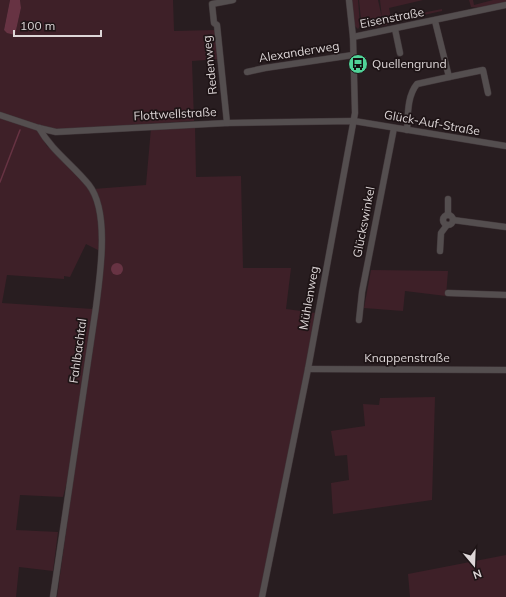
<svg xmlns="http://www.w3.org/2000/svg" width="506" height="597" viewBox="0 0 506 597" font-family="Mulish,sans-serif">
	<style>
		.green { fill: #3e2028 }
		.water { fill: #673343 }
		.lines { fill: none; stroke-linecap: round; stroke-linejoin: round }
		.stream { stroke: #673343; stroke-width: 1.5 }
		.street-casing { stroke: #41373a; stroke-width: 7 }
		.street { stroke: #544e4f; stroke-width: 6 }
		.labels { text-anchor: middle; stroke-width: 3.5; stroke-linejoin: round; paint-order: stroke }
		.street-label { font-size: 12px; fill: #ddd6d7; stroke: #1e1416 }
		.poi-label { font-size: 12px; fill: #ddd6d7; stroke: #1e1416; text-anchor: start }
	</style>
	<rect width="100%" height="100%" fill="#281d20"/>
	<!-- green -->
	<g class="green">
		<polygon points="0,0 10,0 4,30 15,35 21,8 20,0 173,0 174,31 216,30 220,59 192,61 194,121 63,129 52,129 0,114"/>
		<polygon points="351,0 358,0 360,26 358,29 354,25"/>
		<polygon points="359,0 378,0 382,18 380,0 423,0 389,8 391,18 387,25 362,29"/>
		<polygon points="469,0 473,0 474,5 493,0 506,0 506,2 479,8 471,7"/>
		<polygon points="442,9 442,11 396,21 396,18"/>
		<polygon points="0,117 37,129 47,146 73,169 88,187 98,209 100,251 86,244 70,277 64,276 64,279 7,275 2,303 93,309 69,474 63,497 20,495 16,530 58,532 53,571 19,567 16,597 0,597"/>
		<polygon points="195,126 196,177 241,176 243,268 291,268 286,309 316,313 260,597 57,597 99,293 101,210 93,189 146,185 151,128"/>
		<polygon points="371,270 448,271 446,296 405,291 403,311 364,308"/>
		<polygon points="435,397 432,500 333,514 331,483 349,480 347,455 335,456 331,431 365,426 363,404 379,405 380,398"/>
		<polygon points="506,555 506,597 410,597 408,574"/>
	</g>
	<!-- water -->
	<g class="water">
		<polygon points="10,0 20,0 21,8 15,35 7,33 4,30"/>
		<circle cx="117" cy="269" r="6"/>
	</g>
	<g class="lines">
		<!-- stream -->
		<polyline class="stream" points="0,182 20,130"/>
		<!-- street casing -->
		<g class="street-casing">
			<g id="street">
				<polyline points="435,21 449,77 483,70 488,93"/>
				<polyline points="395,29 400,53"/>
				<polyline points="353,37 506,5"/>
				<polyline points="247,72 265,68 353,55"/>
				<polyline points="0,115 39,128 56,132 227,123 354,121 506,146"/>
				<polyline points="227,123 217,25 214,23 212,4 233,0"/>
				<path d="M39,128C52,151 73,165 89,185C110,212 100,275 96,307L53,597"/>
				<path d="M407,130C408,115 407,96 417,84L449,77"/>
				<polyline points="448,199 448,215"/>
				<circle cx="448" cy="220" r="5"/>
				<polyline points="453,220 506,227"/>
				<polyline points="440,251 441,233 447,225"/>
				<polyline points="448,293 506,295"/>
				<polyline points="359,320 362,292 394,128"/>
				<polyline points="308,369 506,370"/>
				<polyline points="262,597 308,369 355,113 353,37 349,0"/>
			</g>
		</g>
		<!-- street -->
		<use href="#street" class="street"/>
	</g>
	<!-- icons -->
	<defs>
		<g id="bus-disc" transform="scale(1)"><circle r="9.5" fill="#50d398" stroke="#1e1416"/><path d="M-5-6H5V4H4V6H2V4H-2V6H-4V4H-5ZM-3.5-4V0h7V-4ZM-3.5 1.2v1.5H-2V1.2ZM2 1.2v1.5H3.5V1.2Z" fill="#111"/></g>
	</defs>
	<g fill-rule="evenodd">
		<use href="#bus-disc" x="358" y="64"/>
	</g>
	<g class="labels">
		<!-- street labels -->
		<g class="street-label">
			<text transform="translate(392 18) rotate(-11)" y="4">Eisenstraße</text>
			<text transform="translate(299 52) rotate(-9)" y="4">Alexanderweg</text>
			<text transform="translate(210 65) rotate(-96)" y="4">Redenweg</text>
			<text transform="translate(175 114) rotate(-3)" y="4">Flottwellstraße</text>
			<text transform="translate(432 123) rotate(10)" y="4">Glück-Auf-Straße</text>
			<text transform="translate(364 222) rotate(-79)" y="4">Glückswinkel</text>
			<text transform="translate(309 298) rotate(-80)" y="4">Mühlenweg</text>
			<text transform="translate(78 351) rotate(-82)" y="4">Fahlbachtal</text>
			<text x="407" y="362">Knappenstraße</text>
		</g>
		<!-- poi labels -->
		<g class="poi-label">
			<text x="372" y="68">Quellengrund</text>
		</g>
	</g>
	<!-- north arrow -->
	<g transform="translate(474 565) rotate(161)" stroke="#1e1416" stroke-width="3" paint-order="stroke">
	<path d="M0-3L7 15L0 10L-7 15Z" fill="#ddd6d7"/>
	<text y="-6" font-size="11" font-weight="bold" text-anchor="middle" fill="#ddd6d7">N</text>
	</g>
	<!-- scale -->
	<path d="M14 30v6h87v-6" fill="none" stroke="#ddd6d7" stroke-width="2"/>
	<text x="20" y="30" font-size="12" fill="#ddd6d7" stroke="#1e1416" stroke-width="3" paint-order="stroke">100 m</text>
</svg>
